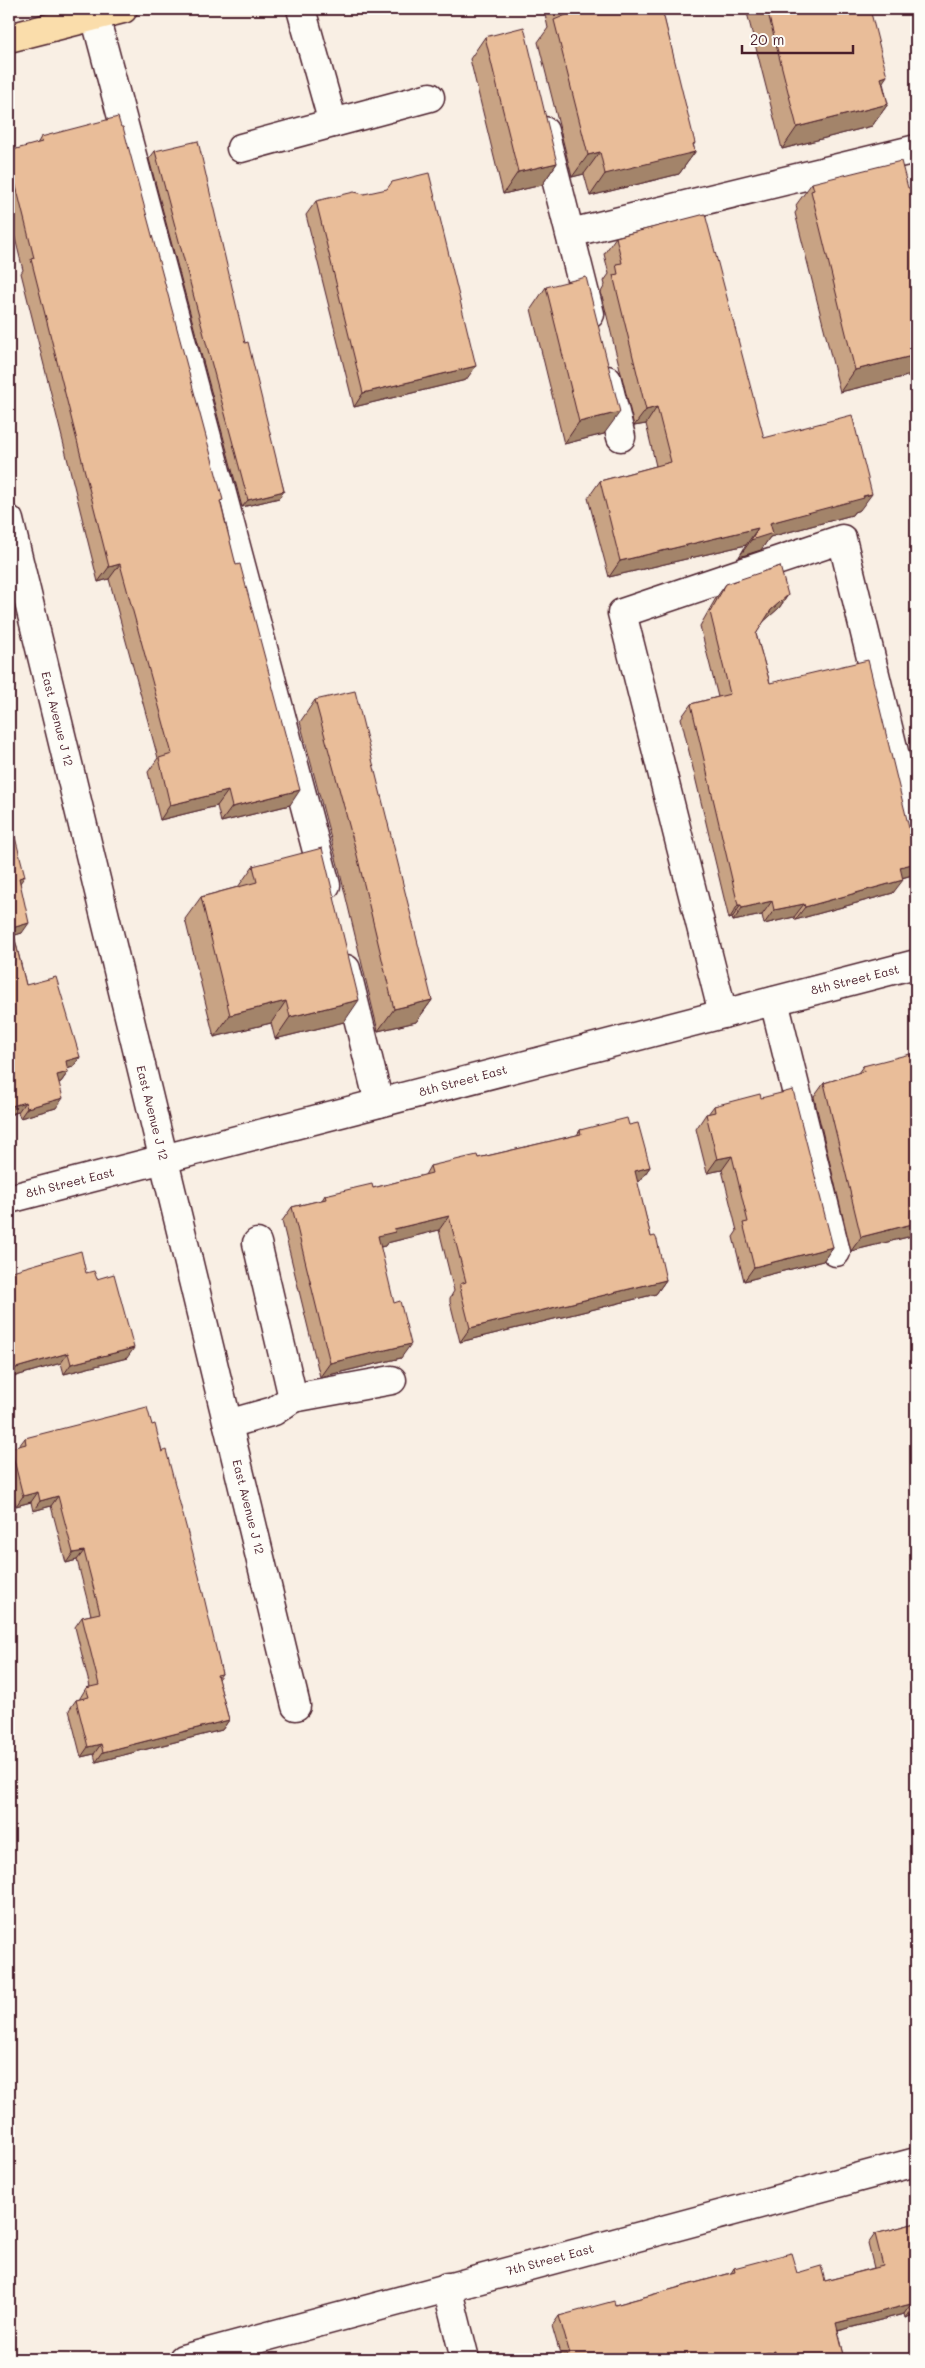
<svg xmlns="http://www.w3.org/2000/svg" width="925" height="2368" viewBox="0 0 925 2368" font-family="Mali,sans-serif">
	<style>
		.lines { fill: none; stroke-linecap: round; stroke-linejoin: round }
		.minor-casing { stroke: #4a1f2b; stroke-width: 31 }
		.major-casing { stroke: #4a1f2b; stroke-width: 31 }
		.minor { stroke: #fdfcf7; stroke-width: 28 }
		.major { stroke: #faddab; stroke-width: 28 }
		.wall { fill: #c8a384; stroke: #4a1f2b }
		.shaded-wall { fill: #a3846b; stroke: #4a1f2b }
		.building { fill: #e9bd99; stroke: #4a1f2b }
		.labels { text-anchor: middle; stroke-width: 4; stroke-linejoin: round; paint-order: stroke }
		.street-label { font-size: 12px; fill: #4a1f2b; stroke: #fdfcf7 }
	</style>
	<rect width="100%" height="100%" fill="#f9efe4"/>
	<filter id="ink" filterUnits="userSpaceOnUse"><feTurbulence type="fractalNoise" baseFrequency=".02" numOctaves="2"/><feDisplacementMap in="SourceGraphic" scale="10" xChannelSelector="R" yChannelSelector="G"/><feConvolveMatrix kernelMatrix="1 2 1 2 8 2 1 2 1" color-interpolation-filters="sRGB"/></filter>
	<g filter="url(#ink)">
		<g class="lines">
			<!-- minor casing -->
			<g class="minor-casing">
				<g id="minor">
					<polyline points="95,16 326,885"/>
					<polyline points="333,123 430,97"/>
					<polyline points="544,131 590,314"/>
					<polyline points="241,148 333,123 301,9"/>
					<polyline points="570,233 916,149"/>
					<polyline points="607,380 621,437"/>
					<polyline points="9,520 296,1706"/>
					<polyline points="346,969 379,1103"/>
					<polyline points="774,1001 836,1252"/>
					<polyline points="723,1014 622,613 842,539 916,842"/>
					<polyline points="9,1199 916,964"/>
					<polyline points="293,1398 392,1380"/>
					<polyline points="228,1424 274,1411 293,1398 257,1243"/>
					<polyline points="447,2287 465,2359"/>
					<polyline points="183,2359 916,2162"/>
				</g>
			</g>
			<!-- major casing -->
			<g class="major-casing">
				<polyline id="major" points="9,38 123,9"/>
			</g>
			<!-- minor -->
			<use href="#minor" class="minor"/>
			<!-- major -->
			<use href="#major" class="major"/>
		</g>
		<!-- wall -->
		<g class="wall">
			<polygon points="545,9 662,9 695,152 679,174 590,196 584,174 572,177 538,42 548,28 544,10"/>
			<polygon points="746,9 870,9 883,83 888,104 872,126 782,149"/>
			<polygon points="485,37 557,163 542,185 503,194 470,59"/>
			<polygon points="41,137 221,503 290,805 221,822 217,806 160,820 148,772 158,758 109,579 98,582 21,273 23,270 9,214 9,151 37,144"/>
			<polygon points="155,151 245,343 284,491 279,498 242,507 149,159"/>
			<polygon points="812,183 916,374 840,392 795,213 797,210 796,205"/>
			<polygon points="316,201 466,380 354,407 306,215"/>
			<polygon points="616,237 764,438 860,510 854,512 852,515 770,537 761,550 739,557 746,545 609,577 588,498 600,481 656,466 646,424 634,426 601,292 605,285 604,281 609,274 604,254"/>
			<polygon points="546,287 604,434 564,444 531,309"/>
			<polygon points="726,584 788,595 779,608 764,621 756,634 770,683 910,832 915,839 916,840 916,874 902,878 893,893 795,920 794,917 764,924 762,915 733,921 732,918 729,919 681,718 691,704 718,697 700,626 716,598"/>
			<polygon points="315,700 432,1000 416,1022 378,1031 340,873 300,722"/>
			<polygon points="9,814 20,883 22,933 14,935 26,985 80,1057 73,1067 67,1069 68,1072 61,1082 59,1082 56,1108 20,1118 18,1112 9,1115"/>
			<polygon points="253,866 344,1022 275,1039 271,1023 214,1037 185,919 201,897 238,887"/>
			<polygon points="912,1061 916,1235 851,1251 814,1097 824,1083 858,1073 863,1066"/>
			<polygon points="761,1098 833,1247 823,1261 744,1281 733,1237 737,1231 722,1170 707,1173 696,1129 706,1114 708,1114 714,1106"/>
			<polygon points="629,1125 650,1167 640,1181 637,1182 651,1237 666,1280 656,1294 460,1342 450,1302 450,1298 454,1291 439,1230 387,1243 385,1246 380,1247 401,1358 320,1377 282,1221 292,1207 322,1200 325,1195 373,1188 425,1175 430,1166 478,1158 577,1135 580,1130"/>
			<polygon points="9,1272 86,1273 127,1358 64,1374 61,1363 9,1378"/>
			<polygon points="152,1425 162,1452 222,1674 218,1679 229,1720 222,1730 96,1762 94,1754 81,1757 69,1710 76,1700 80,1699 80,1698 86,1688 90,1687 75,1627 82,1617 91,1615 77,1560 66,1563 51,1506 33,1511 31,1502 16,1506 9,1478 9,1451 11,1448 19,1446 25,1438"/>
			<polygon points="916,2223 916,2314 905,2318 904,2314 838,2331 845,2359 556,2359 557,2358 561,2357 552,2326 559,2316 615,2305 731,2273 734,2268 797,2273 825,2281 874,2268 868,2244 875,2234"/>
		</g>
		<!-- shaded-wall -->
		<g class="shaded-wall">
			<polygon points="887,76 872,98 881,78"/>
			<polygon points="888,104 872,126 782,149 797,127"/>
			<polygon points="695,143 688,154 695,152 679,174 590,196 605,174"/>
			<polygon points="600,152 584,174 572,177 588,155"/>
			<polygon points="557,163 542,185 503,194 518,172"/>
			<polygon points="916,355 916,374 840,392 855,370"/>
			<polygon points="476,366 466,380 354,407 363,393"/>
			<polygon points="657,407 646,424 634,426 646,410"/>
			<polygon points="620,412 604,434 564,444 579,422"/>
			<polygon points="284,491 279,498 242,507 248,500"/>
			<polygon points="872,494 860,510 854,512 852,515 770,537 761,550 739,557 751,540 770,523"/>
			<polygon points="758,528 746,545 609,577 620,561"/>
			<polygon points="120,564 109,579 98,582 109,567"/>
			<polygon points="788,595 779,608 761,624 771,610"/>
			<polygon points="300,790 290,805 221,822 232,807"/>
			<polygon points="228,791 217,806 160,820 170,805"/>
			<polygon points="916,863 916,874 890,881 900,867"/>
			<polygon points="25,876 18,886 19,878"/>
			<polygon points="903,880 893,893 795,920 805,907"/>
			<polygon points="772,901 762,915 733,921 742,908"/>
			<polygon points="804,904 794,917 764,924 774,910"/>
			<polygon points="738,905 741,905 732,918 729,919"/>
			<polygon points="29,923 22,933 9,937 12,928"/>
			<polygon points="359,1000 344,1022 275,1039 290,1017"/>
			<polygon points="432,1000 416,1022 378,1031 394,1009"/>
			<polygon points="286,1001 271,1023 214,1037 230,1015"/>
			<polygon points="80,1057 73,1067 59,1071 66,1061"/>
			<polygon points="68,1072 61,1082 50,1085 57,1075"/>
			<polygon points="63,1098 56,1108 20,1118 27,1108"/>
			<polygon points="25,1102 18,1112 9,1115 9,1107"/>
			<polygon points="732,1156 722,1170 707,1173 717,1159"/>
			<polygon points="650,1167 640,1181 625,1185 635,1171"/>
			<polygon points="449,1216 439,1230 387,1243 385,1246 368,1250 378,1236 394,1229"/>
			<polygon points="916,1223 916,1235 851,1251 861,1237"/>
			<polygon points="833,1247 823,1261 744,1281 754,1267"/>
			<polygon points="666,1280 656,1294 460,1342 470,1328"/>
			<polygon points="411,1344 401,1358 320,1377 330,1363"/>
			<polygon points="134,1348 127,1358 64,1374 71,1364"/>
			<polygon points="68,1353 61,1363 9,1378 9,1370"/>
			<polygon points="38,1492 31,1502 16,1506 23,1496"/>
			<polygon points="58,1496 51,1506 33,1511 40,1501"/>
			<polygon points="84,1551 77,1560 66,1563 73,1553"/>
			<polygon points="229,1720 222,1730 96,1762 103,1752"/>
			<polygon points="101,1744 94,1754 81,1757 88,1747"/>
			<polygon points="911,2304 904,2314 829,2333 836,2323"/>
			<polygon points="916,2306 916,2314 905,2318 912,2308"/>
			<polygon points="774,2351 768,2359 743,2359"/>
		</g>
		<!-- building -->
		<g class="building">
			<polygon points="565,9 662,9 695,143 693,144 695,152 605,174 600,152 588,155 554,20 566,15"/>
			<polygon points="767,9 870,9 887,76 881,78 888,104 797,127"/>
			<polygon points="524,27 557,163 518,172 485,37"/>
			<polygon points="118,117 121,127 123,127 223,500 220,501 236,565 240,564 300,790 232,807 228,791 170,805 159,758 172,754 120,564 109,567 31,259 34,258 9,158 9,151 42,142 41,137"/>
			<polygon points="198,141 245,343 248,342 284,491 248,500 155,151"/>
			<polygon points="901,161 908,188 914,187 916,197 916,355 855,370 811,191 814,190 812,183"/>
			<polygon points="429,173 476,366 363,393 316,201 354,192 364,194 387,189 392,182"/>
			<polygon points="705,214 764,438 852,415 872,494 863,496 864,498 770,523 773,533 751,540 758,528 620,561 600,481 671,462 657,407 646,410 613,275 618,274 616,264 622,263 616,237"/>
			<polygon points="586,277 620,412 579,422 546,287"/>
			<polygon points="780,566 788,595 771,610 756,634 770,683 868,660 910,832 915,839 916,840 916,863 900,867 903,880 805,907 804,904 774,910 772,901 742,908 741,905 738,905 691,704 730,694 710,612 726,584"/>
			<polygon points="355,691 432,1000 394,1009 356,851 315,700"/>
			<polygon points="9,814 25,876 19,878 29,923 12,928 26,985 56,977 80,1057 66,1061 68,1072 57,1075 63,1098 27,1108 25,1102 9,1107"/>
			<polygon points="322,848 359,1000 290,1017 286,1001 230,1015 201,897 257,882 253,866"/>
			<polygon points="910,1054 912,1061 916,1059 916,1223 861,1237 824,1083 864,1071 863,1066"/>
			<polygon points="793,1090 833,1247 754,1267 743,1223 748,1222 732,1156 717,1159 706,1114 715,1112 714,1106 760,1094 761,1098"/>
			<polygon points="627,1118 629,1125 638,1123 650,1167 635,1171 651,1237 655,1236 657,1240 666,1280 470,1328 460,1288 460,1284 466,1282 449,1216 394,1229 395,1232 378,1236 394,1303 400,1301 411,1344 330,1363 292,1207 326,1199 325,1195 372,1184 373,1188 432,1173 430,1166 477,1155 478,1158 581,1134 580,1130"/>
			<polygon points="81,1251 86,1273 94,1271 97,1279 114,1274 134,1348 71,1364 68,1353 9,1370 9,1272"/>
			<polygon points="147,1407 152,1425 155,1424 162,1452 166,1450 199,1576 222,1674 217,1675 229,1720 103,1752 101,1744 88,1747 76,1700 89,1697 86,1688 99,1685 82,1617 100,1613 84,1551 73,1553 58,1496 40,1501 38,1492 23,1496 11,1448 26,1444 25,1438"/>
			<polygon points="916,2223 916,2306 912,2308 911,2304 836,2323 845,2359 776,2359 774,2351 743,2359 557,2359 557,2358 570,2354 559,2316 614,2301 615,2305 735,2272 734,2268 791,2253 797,2273 821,2266 825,2281 883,2266 875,2234"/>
		</g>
	</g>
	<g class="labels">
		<!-- street labels -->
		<g class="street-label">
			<text transform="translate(57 719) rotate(76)" y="4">East Avenue J 12</text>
			<text transform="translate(855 980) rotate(-14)" y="4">8th Street East</text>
			<text transform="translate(463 1081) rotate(-15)" y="4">8th Street East</text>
			<text transform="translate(152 1113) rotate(76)" y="4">East Avenue J 12</text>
			<text transform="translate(70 1183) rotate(-14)" y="4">8th Street East</text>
			<text transform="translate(248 1507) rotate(76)" y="4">East Avenue J 12</text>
			<text transform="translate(550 2260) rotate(-15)" y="4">7th Street East</text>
		</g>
	</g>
	<!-- margin -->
	<rect width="925" height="2368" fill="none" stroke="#fdfcf7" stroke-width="30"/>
	<rect x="15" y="15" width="895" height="2338" fill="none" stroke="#4a1f2b" stroke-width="2" filter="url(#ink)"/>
	<!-- scale -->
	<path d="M742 45v8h111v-8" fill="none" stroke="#4a1f2b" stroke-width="2.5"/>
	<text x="750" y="45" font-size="15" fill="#4a1f2b" stroke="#fdfcf7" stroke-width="4" paint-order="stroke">20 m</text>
</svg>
